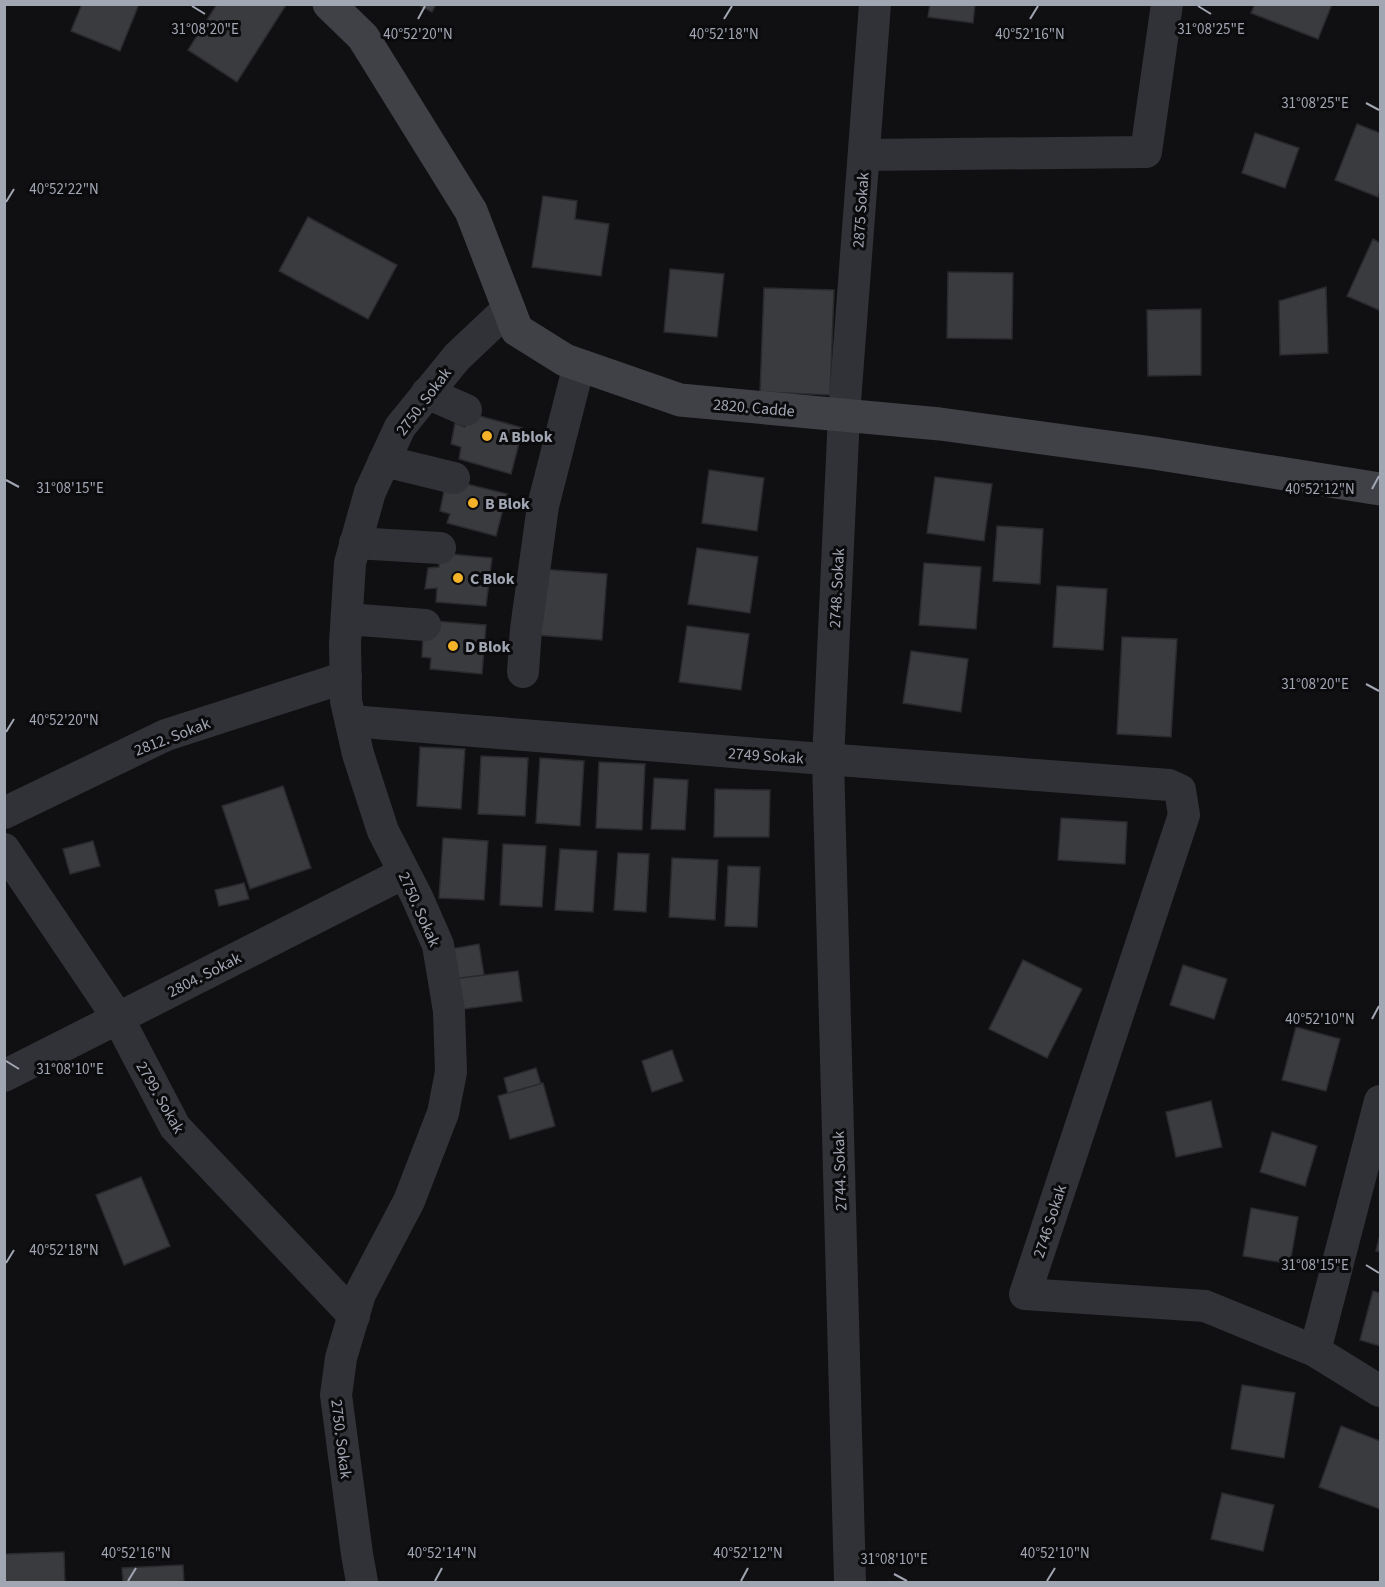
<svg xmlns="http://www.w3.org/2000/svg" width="1385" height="1587" viewBox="0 0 1385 1587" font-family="'Source Sans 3',sans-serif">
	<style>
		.building { fill: #3a3b3f; stroke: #2a2a2e; stroke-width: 1.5 }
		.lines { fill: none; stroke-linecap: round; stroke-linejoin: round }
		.street { stroke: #313237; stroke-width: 32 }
		.secondary { stroke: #3f4147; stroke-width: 33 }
		.ticks { fill: none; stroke: #a1a6b3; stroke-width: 2 }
		.poi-dot { fill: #f3b227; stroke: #0b0b0d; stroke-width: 2 }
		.labels { text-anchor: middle; stroke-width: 6; stroke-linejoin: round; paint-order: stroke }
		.street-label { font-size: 16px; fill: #a1a6b3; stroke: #0b0b0d }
		.poi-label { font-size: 16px; font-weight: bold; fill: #a1a6b3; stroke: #0b0b0d; text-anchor: start }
		.ticks-label { font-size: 15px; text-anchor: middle; fill: #a1a6b3; stroke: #0b0b0d; stroke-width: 6; stroke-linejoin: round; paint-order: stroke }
	</style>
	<rect width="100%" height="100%" fill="#101012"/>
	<!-- building -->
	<g class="building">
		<polygon points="82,4 139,4 120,51 71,31"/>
		<polygon points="217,4 286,5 237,82 188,50"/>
		<polygon points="417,4 436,4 432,12"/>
		<polygon points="930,4 975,4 973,23 928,17"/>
		<polygon points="1255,4 1332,4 1318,39 1251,13"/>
		<polygon points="1357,124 1380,133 1380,190 1378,197 1335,180"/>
		<polygon points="1255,133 1299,148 1285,188 1242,173"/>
		<polygon points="543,196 577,201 575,219 609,224 601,276 532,267"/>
		<polygon points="308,217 397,265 368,319 279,271"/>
		<polygon points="1373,239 1380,243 1380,307 1379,310 1347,296"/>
		<polygon points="670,269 724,274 717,337 664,332"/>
		<polygon points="948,272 1013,273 1012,339 947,338"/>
		<polygon points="1326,287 1328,353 1280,355 1279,301"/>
		<polygon points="764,288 834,290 830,395 760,392"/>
		<polygon points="1201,309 1201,375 1148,376 1147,310"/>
		<polygon points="469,413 523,428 511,474 459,459 461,447 451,444 455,423 465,427"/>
		<polygon points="709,470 764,478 757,531 702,523"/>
		<polygon points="935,477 992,484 984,541 927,533"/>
		<polygon points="455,481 507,494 496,536 447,523 450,514 440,511 444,491"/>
		<polygon points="997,526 1043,529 1040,584 993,581"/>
		<polygon points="697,548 758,557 750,613 688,604"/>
		<polygon points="439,553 492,558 486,606 436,602 437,588 425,589 428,568 439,567"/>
		<polygon points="924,563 981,567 976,629 919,625"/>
		<polygon points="540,569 607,574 602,640 535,635"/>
		<polygon points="1057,586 1107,589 1103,650 1053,647"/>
		<polygon points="434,621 486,625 482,674 430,669 431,658 422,657 423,634"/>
		<polygon points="687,626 749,634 741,690 679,682"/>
		<polygon points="1122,637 1177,639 1171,737 1117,734"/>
		<polygon points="911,651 968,659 961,712 903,703"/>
		<polygon points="420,747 465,749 461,809 417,806"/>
		<polygon points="481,756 528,758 525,816 478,814"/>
		<polygon points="540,758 584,761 580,826 536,823"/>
		<polygon points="599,762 645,764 642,830 596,828"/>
		<polygon points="654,778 688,780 685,830 651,829"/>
		<polygon points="283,786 311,868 250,889 222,806"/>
		<polygon points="715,789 770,790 769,837 714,837"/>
		<polygon points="1061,818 1127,822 1125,864 1058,860"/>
		<polygon points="443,838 488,841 484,900 439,898"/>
		<polygon points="93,841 100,866 70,874 63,849"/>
		<polygon points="503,844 546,846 542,907 500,905"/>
		<polygon points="560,849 597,851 593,912 555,910"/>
		<polygon points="618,853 649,854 646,912 614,910"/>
		<polygon points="672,858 718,860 715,920 669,917"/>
		<polygon points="728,866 760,867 757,927 725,926"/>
		<polygon points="244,883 249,899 219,906 215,890"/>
		<polygon points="479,944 484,975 451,981 445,950"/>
		<polygon points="1023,960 1082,989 1047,1058 989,1029"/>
		<polygon points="1183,965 1227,979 1214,1019 1170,1005"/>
		<polygon points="518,971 522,1001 456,1010 452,979"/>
		<polygon points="1296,1027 1340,1039 1326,1091 1282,1080"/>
		<polygon points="672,1050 683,1081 652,1092 642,1061"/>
		<polygon points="536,1068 541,1084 508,1094 504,1078"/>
		<polygon points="543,1083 555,1126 510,1139 498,1096"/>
		<polygon points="1211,1101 1222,1147 1176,1157 1166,1112"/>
		<polygon points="1272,1132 1317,1146 1305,1186 1260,1172"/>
		<polygon points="141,1177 170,1246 124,1265 96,1195"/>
		<polygon points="1251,1208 1298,1217 1290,1264 1243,1256"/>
		<polygon points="1380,1235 1380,1252 1376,1251"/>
		<polygon points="1373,1291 1380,1293 1380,1346 1360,1340"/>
		<polygon points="1242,1385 1295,1393 1284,1458 1231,1449"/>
		<polygon points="1341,1426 1380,1441 1380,1509 1319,1487"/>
		<polygon points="1222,1493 1274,1505 1263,1551 1211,1539"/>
		<polygon points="64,1552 65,1582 4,1582 4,1554"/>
		<polygon points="183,1565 184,1582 123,1582 122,1568"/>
	</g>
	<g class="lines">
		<!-- street -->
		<g class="street">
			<polyline points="864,155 1146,152 1167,4"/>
			<polyline points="427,393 466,410"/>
			<polyline points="384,461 454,478"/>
			<polyline points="355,543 440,548"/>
			<polyline points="347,619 425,625"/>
			<polyline points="523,672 526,629 543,506 579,365"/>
			<polyline points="351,721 758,754 1169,785 1180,790 1184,815 1025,1294 1205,1306 1315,1351 1380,1391"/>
			<polyline points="4,813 166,735 346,677"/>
			<polyline points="4,849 118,1018 175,1127 354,1316"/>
			<polyline points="4,1076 404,873"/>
			<polyline points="1315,1351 1380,1101"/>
			<polyline points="362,1582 357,1554 336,1395 341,1358 360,1294 409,1201 443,1113 451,1072 449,1011 438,945 417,897 383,831 358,754 346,701 345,643 350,563 370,492 400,427 457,357 509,308"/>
			<polyline points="850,1582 828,760 844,415 875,4"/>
		</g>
		<!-- secondary -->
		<polyline class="secondary" points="329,4 363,37 471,211 517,330 565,360 680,400 940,424 1153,453 1380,489"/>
	</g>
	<!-- ticks -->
	<path class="ticks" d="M192,6L205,14M1198,6L1211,14M418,19L425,6M724,19L732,6M1030,19L1038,6M1366,103L1379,110M6,202L14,189M6,480L19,487M1372,489L1379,476M1366,684L1379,691M6,732L14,719M1372,1019L1379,1006M6,1061L19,1069M6,1263L14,1250M1366,1265L1379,1273M894,1574L907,1581M128,1581L136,1568M435,1581L442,1568M741,1581L748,1568M1047,1581L1055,1568"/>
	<!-- markers -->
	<g class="poi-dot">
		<circle cx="487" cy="436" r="6"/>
		<circle cx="473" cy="503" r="6"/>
		<circle cx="458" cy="578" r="6"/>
		<circle cx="453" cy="646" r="6"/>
	</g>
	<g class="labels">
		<!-- street labels -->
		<g class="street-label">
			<text transform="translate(860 210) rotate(-86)" y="6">2875 Sokak</text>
			<text transform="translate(423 401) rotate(-53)" y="6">2750. Sokak</text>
			<text transform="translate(754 407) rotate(5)" y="6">2820. Cadde</text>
			<text transform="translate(836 588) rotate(-87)" y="6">2748. Sokak</text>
			<text transform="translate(172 736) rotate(-21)" y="6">2812. Sokak</text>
			<text transform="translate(766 755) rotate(4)" y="6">2749 Sokak</text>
			<text transform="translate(420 909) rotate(66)" y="6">2750. Sokak</text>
			<text transform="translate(204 974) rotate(-27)" y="6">2804. Sokak</text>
			<text transform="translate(161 1097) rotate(60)" y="6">2799. Sokak</text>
			<text transform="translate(839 1171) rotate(-92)" y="6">2744. Sokak</text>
			<text transform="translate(1049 1221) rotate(-72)" y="6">2746 Sokak</text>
			<text transform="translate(342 1439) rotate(83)" y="6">2750. Sokak</text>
		</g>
		<!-- poi labels -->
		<g class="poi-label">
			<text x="499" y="442">A Bblok</text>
			<text x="485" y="509">B Blok</text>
			<text x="470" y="584">C Blok</text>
			<text x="465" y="652">D Blok</text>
		</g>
	</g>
	<g class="ticks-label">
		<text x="205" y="34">31°08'20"E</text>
		<text x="1211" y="34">31°08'25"E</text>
		<text x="724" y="39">40°52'18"N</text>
		<text x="1030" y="39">40°52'16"N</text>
		<text x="418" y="39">40°52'20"N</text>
		<text x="1315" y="108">31°08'25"E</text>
		<text x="64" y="194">40°52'22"N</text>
		<text x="70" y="493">31°08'15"E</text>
		<text x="1320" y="494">40°52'12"N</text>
		<text x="1315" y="689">31°08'20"E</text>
		<text x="64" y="725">40°52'20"N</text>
		<text x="1320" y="1024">40°52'10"N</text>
		<text x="70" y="1074">31°08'10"E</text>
		<text x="64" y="1255">40°52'18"N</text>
		<text x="1315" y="1270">31°08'15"E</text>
		<text x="136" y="1558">40°52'16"N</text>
		<text x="442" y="1558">40°52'14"N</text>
		<text x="748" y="1558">40°52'12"N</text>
		<text x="1055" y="1558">40°52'10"N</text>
		<text x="894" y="1564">31°08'10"E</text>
	</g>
	<!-- border -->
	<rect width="1385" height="1587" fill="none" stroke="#a1a6b3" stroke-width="12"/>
</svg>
